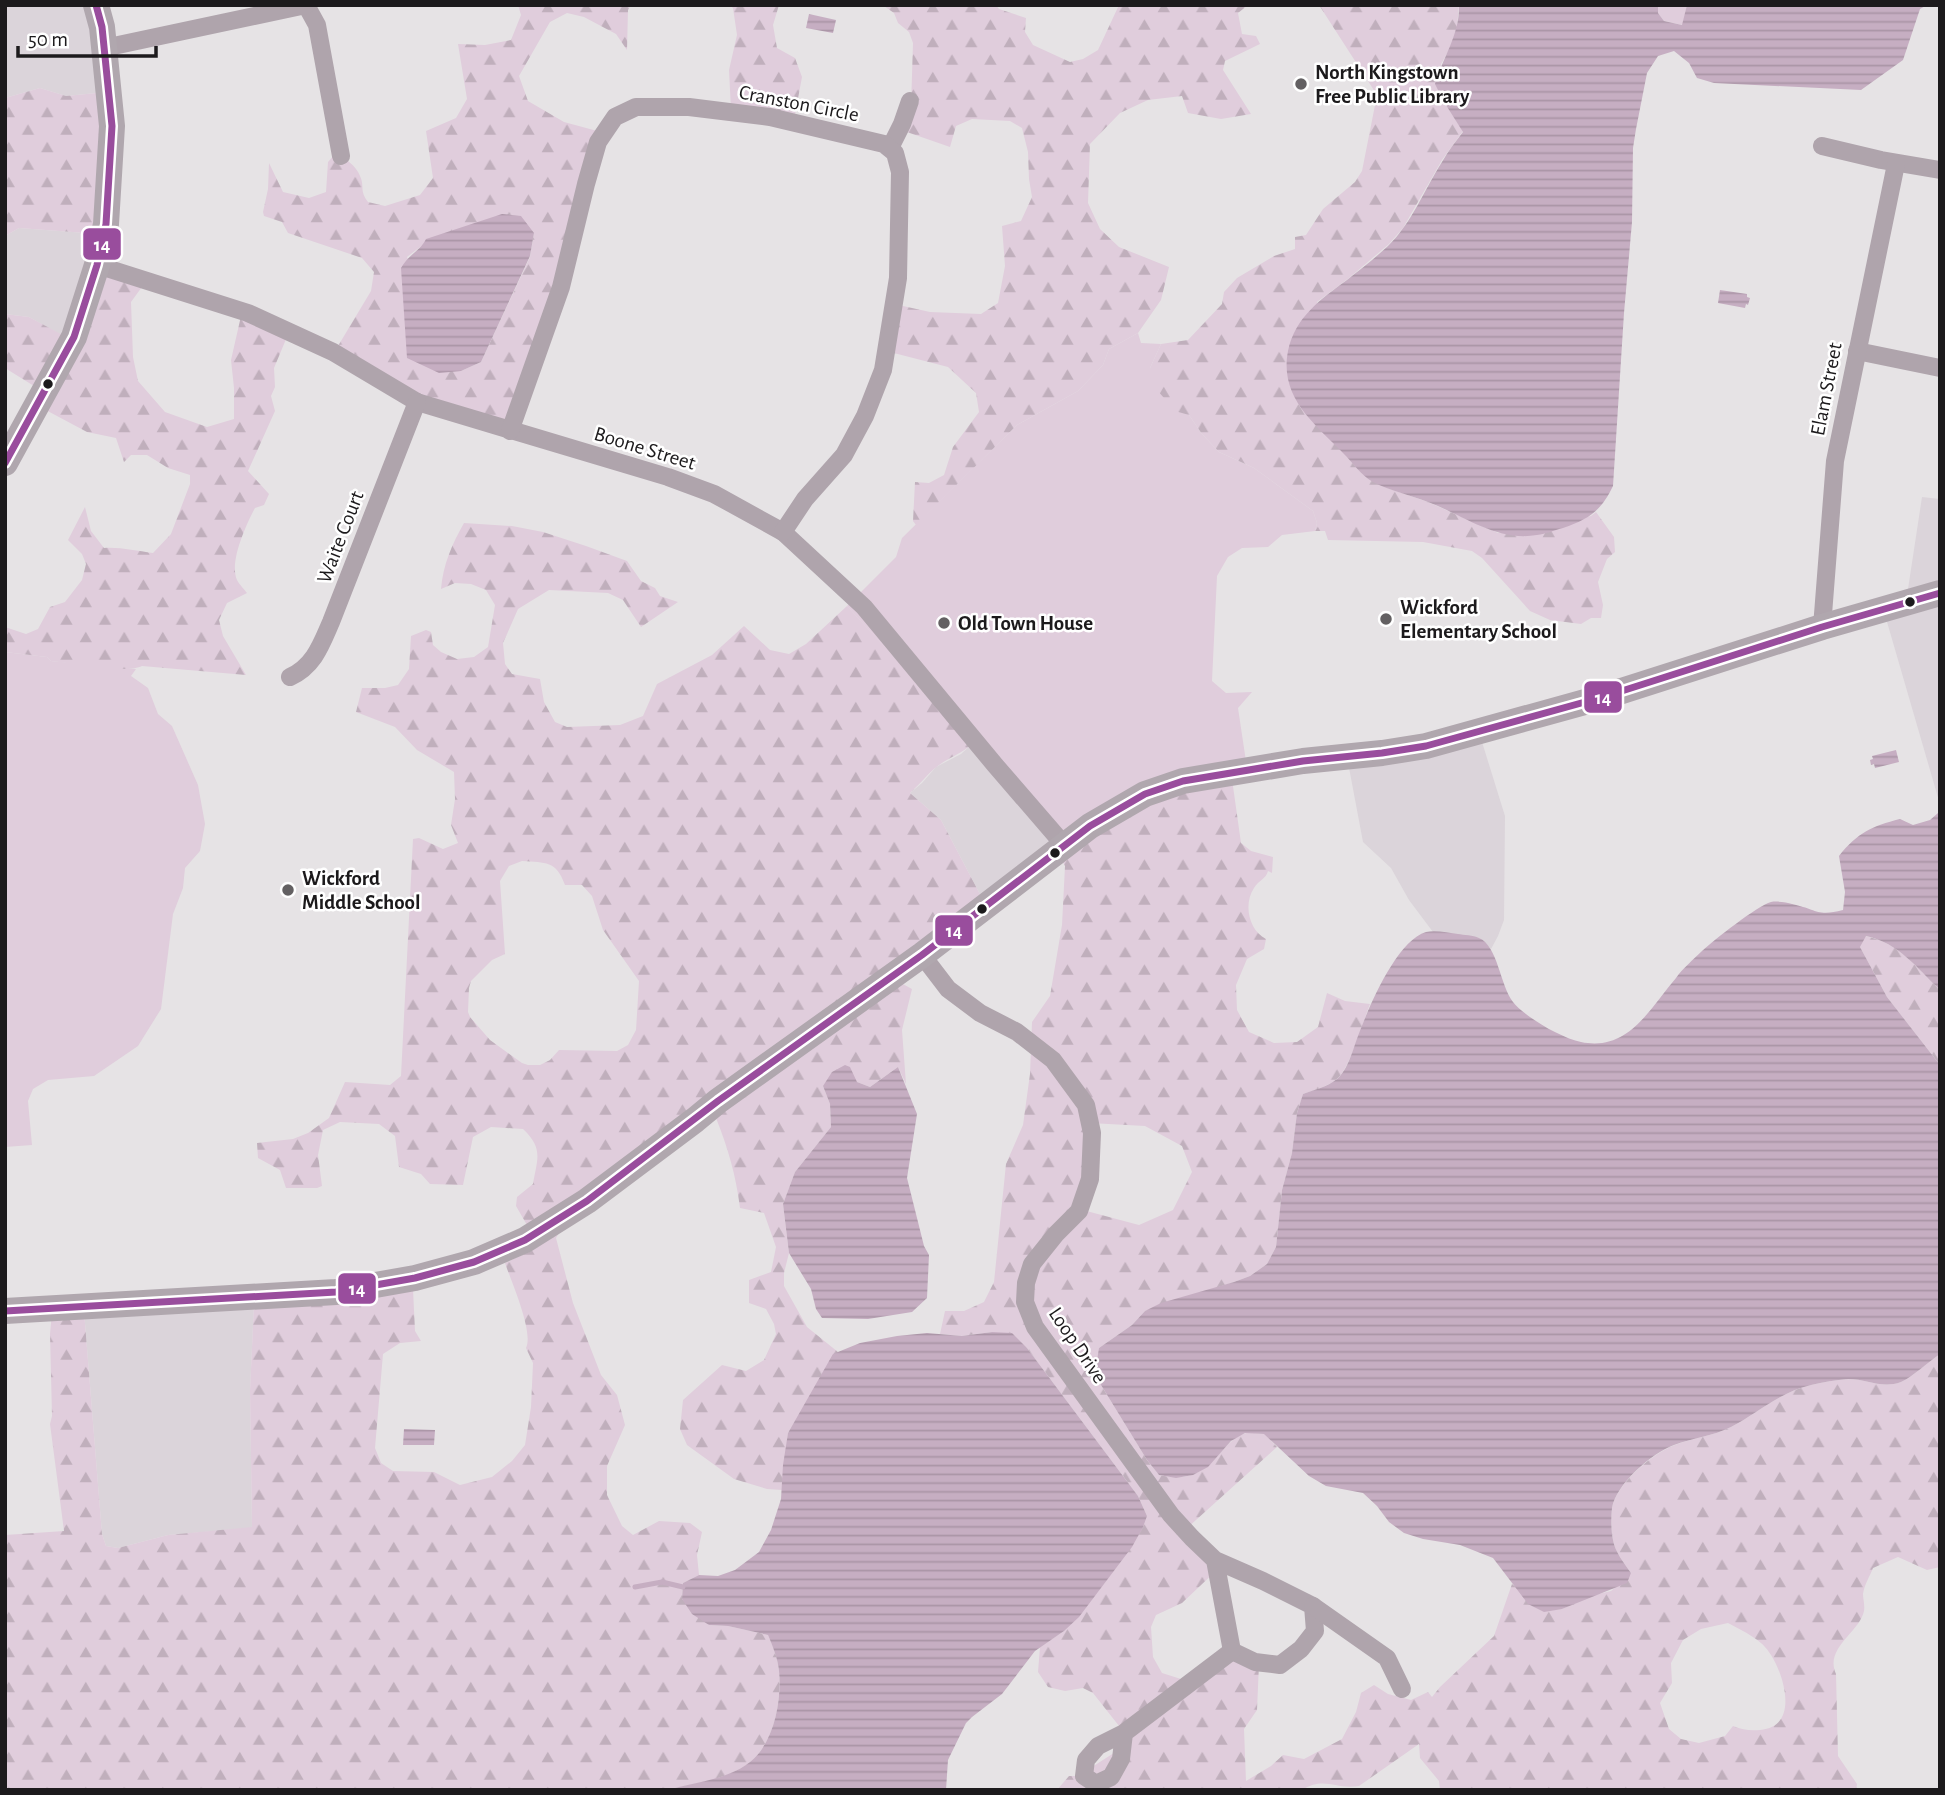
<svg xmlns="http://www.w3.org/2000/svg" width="1945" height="1795" viewBox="0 0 1945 1795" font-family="'Alegreya Sans',sans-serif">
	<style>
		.built { fill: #dbd4da }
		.green { fill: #e0cddc }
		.forest { fill: url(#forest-firs); fill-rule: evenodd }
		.water { fill: url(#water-rules) }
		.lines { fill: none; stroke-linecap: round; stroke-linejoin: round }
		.stream { stroke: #c6aec2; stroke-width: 5 }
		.street { stroke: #afa4ac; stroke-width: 18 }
		.primary { stroke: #b0a7ae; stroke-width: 26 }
		.bus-1-casing { stroke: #fff; stroke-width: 12 }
		.bus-1 { stroke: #994d9d; stroke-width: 7 }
		.poi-dot { fill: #636062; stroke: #fff; stroke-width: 2.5 }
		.bus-dot { fill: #1c1a1c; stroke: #fff; stroke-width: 2.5 }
		.labels { text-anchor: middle; stroke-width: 5; stroke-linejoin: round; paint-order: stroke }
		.poi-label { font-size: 21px; font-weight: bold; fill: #1c1a1c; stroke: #fff; text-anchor: start }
		.street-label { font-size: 21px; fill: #1c1a1c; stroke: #fff }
		.line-badge { stroke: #fff; stroke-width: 2.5 }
		.badge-label { font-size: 19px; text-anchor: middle; font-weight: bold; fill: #fff }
	</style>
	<defs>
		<pattern id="forest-firs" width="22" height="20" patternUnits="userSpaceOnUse" patternTransform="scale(1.75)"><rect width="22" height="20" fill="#e0cddc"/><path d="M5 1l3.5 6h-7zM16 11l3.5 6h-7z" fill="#c0afbc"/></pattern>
		<pattern id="water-rules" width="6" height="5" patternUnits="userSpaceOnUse" patternTransform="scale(1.75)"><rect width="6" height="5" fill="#c6aec2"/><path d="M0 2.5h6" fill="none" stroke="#aa95a6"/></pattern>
	</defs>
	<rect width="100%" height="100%" fill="#e6e3e5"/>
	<!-- built -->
	<g class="built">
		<polygon points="5,5 97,5 107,92 66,96 40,88 5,98"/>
		<polygon points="19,228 99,234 70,340 29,317 5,314 5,236"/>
		<polygon points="1922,497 1940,499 1939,801 1885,615 1908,589"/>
		<polygon points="1482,742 1505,816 1504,920 1498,936 1491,949 1479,938 1433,932 1409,900 1391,868 1363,842 1347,757"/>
		<polygon points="972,744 1064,843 983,900 941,820 910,793 922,783 936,767 961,754"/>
		<polygon points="254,1303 250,1391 252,1528 168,1535 118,1548 106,1546 102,1534 84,1311"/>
	</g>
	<!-- green -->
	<g class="green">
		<polygon points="1658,5 1687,5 1683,25 1664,21 1658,13"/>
		<polygon points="1138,333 1141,343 1161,344 1150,368 1189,415 1202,434 1219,452 1254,468 1313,511 1317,523 1315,531 1282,535 1268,547 1242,548 1228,557 1217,576 1212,681 1226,693 1252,692 1238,708 1247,768 1064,843 847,606 896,557 902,538 1017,425 1078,391 1103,365 1109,349"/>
		<polygon points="5,652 47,657 51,661 136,669 131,676 148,688 158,714 172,726 198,785 205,824 200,851 185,868 183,888 173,914 161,1009 138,1046 94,1076 48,1080 33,1089 28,1101 32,1145 5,1147"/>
	</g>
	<!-- forest -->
	<g class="forest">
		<path d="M518,5H631L628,10L627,50L616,34L584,17L567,13L550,22L519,76L528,101L564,122L601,132L511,426L417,401L335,351L371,291L374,272L362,258L288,233L282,222L264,216L263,212L268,189L269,163L283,192L309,198L326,192L328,162L335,154C344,156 357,167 360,176C365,187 359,190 368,202L385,206L420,195L433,178L426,131L456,118L467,99L458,44L485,45L511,40L521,15ZM534,233L530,257L481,362L461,371L407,257L424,244Z"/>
		<polygon points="729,5 779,5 773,25 777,48 795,58 802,77 794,120 731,110 729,70 737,35 733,8"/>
		<polygon points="878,5 996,5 999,9 1026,18 1025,32 1033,45 1070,62 1083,59 1098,50 1119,5 1248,5 1238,13 1242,34 1256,36 1260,44 1225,61 1223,70 1251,114 1221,119 1188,113 1182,96 1148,100 1120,113 1090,144 1088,203 1100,229 1119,247 1169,267 1161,300 1138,333 1109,349 1103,365 1078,391 1017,425 916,525 913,521 915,482 929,483 944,475 953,447 979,412 976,393 948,367 886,351 894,304 930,312 981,314 998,303 1005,266 1002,226 1021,221 1032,197 1029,179 1028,152 1022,128 1010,121 972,119 956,126 950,147 904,131 911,107 913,43 909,32 898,23 894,13 884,6"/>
		<polygon points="1319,5 1459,5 1457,28 1451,47 1441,64 1444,102 1463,131 1442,160 1403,228 1389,244 1349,278 1317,302 1344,453 1357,468 1390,489 1428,502 1498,533 1591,516 1596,512 1614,537 1615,552 1607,559 1598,582 1603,605 1601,618 1591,618 1581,624 1550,620 1530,611 1482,558 1472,551 1423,542 1328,540 1325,531 1315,531 1317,523 1313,511 1254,468 1219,452 1202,434 1189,415 1175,411 1152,384 1150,368 1161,344 1188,340 1222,304 1224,292 1237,278 1274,256 1295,249 1295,237 1306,235 1323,209 1355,182 1362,171 1377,95"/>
		<polygon points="40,88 66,96 107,92 99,234 19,228 5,236 5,98"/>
		<path d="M98,266L147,280L131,302L133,357L138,381L165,412L207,427L234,419V388L231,360L241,316L289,332L274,368L275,387L271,396L275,411L248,471L269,494L264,505L255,508C246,525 229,562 237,580C239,584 244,589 247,593L227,603L219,620L223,636L246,675L142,666C127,674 70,663 51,661L47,657L5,652V627L26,634L38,629L50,607L65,602L82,580L86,564L82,554L68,540L85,507L91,531L104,548C121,547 136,551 153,553L171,534L190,484V475L168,468L147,455H131L124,462L116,438L87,432L42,408V391L5,368V314L29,317L70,339Z"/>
		<path d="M464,523L512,526L543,532L586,546L627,561L641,581L655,588L660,596L678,602L641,627L623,600L608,593L549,590L518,609L503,643L505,664L512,674L540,679L544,702L555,722L567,727L620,725L643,716L657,684L712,655L744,626L770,650L789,654L806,644L847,606L944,711L972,744C960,755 945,759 934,769C926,776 919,785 910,793L941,820L983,900L901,983L912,989L902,1030L906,1084L898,1067L870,1087L857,1082L823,1086L830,1104L831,1127L795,1172L783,1204L789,1253L784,1273V1286L807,1327L838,1352L788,1433L782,1490L767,1489L734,1479L687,1445L680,1429L683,1400L722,1365L746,1371L764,1360L776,1334L774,1324L766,1309L749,1303V1280L771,1272L776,1247L764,1213L740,1208C736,1176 728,1148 716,1118L559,1233L556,1238L573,1303L601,1375L617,1395L625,1425L607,1466V1495L622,1526L633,1535L659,1521L690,1523L702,1532L697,1555L699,1575L683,1583L682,1599L709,1625L728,1626L768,1635C773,1646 778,1658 779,1671C782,1700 774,1743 750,1762C728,1780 695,1783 668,1790H5V1535L64,1531L50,1424L52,1416L50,1334L52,1312L84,1311L102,1534L106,1546L118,1548L168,1535L252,1527L250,1391L254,1303L413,1289L415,1331L421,1341L400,1343L383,1354L375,1448L381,1463L393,1471L434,1472L460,1485L492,1477L512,1461L525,1445L531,1407L533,1363L526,1348C534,1332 511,1281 505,1263L531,1251L539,1246L516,1206L517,1197L533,1184C537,1159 544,1149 523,1129L491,1127L473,1137L463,1185L430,1184L421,1174L399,1167L395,1136L379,1124L340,1122L323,1130L318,1155L322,1186L317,1188H286L280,1170L258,1158L257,1143L293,1139L308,1133L329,1118L345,1082L390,1085L401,1076L413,839L419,838L443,849L458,843L451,825L455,799L454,772L417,750L395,727L356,712L362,688H385L398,685L409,669L411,636L426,630L431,632L433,645L441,652L457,659L474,657L488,647L495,605L486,590L471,584L455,583L441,589C443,565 452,544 464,523ZM522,861C546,863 556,860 565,885H582L592,896L603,930L639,981L636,1030L628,1045L617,1051L559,1050L550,1060L540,1065H528L522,1063L490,1040L470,1017L468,1012L469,988L471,981L492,960L505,954L500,881L509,866Z"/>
		<path d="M1231,772L1241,843L1251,851L1273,857L1272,873L1268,871C1266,879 1259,880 1254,888C1243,905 1249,930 1266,939L1264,949L1247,959L1236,985L1237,1010L1249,1032L1274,1043L1297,1042L1318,1027L1327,993L1345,1001L1370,1004C1363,1022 1351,1064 1339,1077C1330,1086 1314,1090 1303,1094L1297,1113L1292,1153L1282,1190L1276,1247L1267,1264L1250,1276L1234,1282L1145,1311L1132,1325L1099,1348L1101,1385L1147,1460L1159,1475C1189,1481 1202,1474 1222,1451C1228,1445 1234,1437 1243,1434C1249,1431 1258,1434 1265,1434L1277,1447L1186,1529L1218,1569L1182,1603L1156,1615L1151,1627L1153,1657L1162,1673L1200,1685L1234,1653L1259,1664L1257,1710L1244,1729L1246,1781L1271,1766L1283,1755L1304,1759L1342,1739L1356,1712L1361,1693L1374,1685L1388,1694L1411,1700L1428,1692L1432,1697L1440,1687L1494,1636L1512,1584L1517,1588L1562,1609L1594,1595L1611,1591L1631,1573C1624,1563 1615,1552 1613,1540C1611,1531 1611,1518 1612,1508C1616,1484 1653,1453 1675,1445C1693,1438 1713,1436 1731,1427C1758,1413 1780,1392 1811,1385C1823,1382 1836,1380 1848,1379C1867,1379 1882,1389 1901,1382C1914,1376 1928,1362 1940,1354V1567L1927,1570L1898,1557L1873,1568C1870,1576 1864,1585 1863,1594C1863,1599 1865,1605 1864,1611C1860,1632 1824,1648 1836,1674L1838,1756L1857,1784L1856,1790H1440L1439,1781L1420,1758L1419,1744L1359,1786C1335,1790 1325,1776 1302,1790H1057L1069,1776H1078L1117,1751L1123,1731L1093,1693L1083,1688L1065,1691L1048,1687L1038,1672L1040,1647L1064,1631L1147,1516L1138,1496L1027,1348L992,1332L962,1336L940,1334L945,1311H964L984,1302L994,1282L1006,1164L1023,1125L1030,1074L1032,1022L1050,996L1062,925L1065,866L1056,850L1087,824ZM1090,1123L1145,1126L1182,1146L1192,1172L1173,1210L1139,1225L1079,1209ZM1728,1623C1744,1632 1762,1639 1771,1655C1785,1677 1799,1727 1760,1730C1750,1731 1743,1730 1733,1726L1725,1736L1699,1743L1681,1739L1669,1729L1660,1703L1672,1683L1671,1663L1683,1640L1701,1629Z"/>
		<path d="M1865,936C1900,943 1916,967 1940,990V1065L1887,997L1860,947Z"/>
	</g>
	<!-- water -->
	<g class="water">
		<path d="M1459,5H1658V13L1664,21L1682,25L1687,5H1927L1920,9L1903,60L1861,90L1714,83L1697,78L1689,63L1674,51L1658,56L1647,73L1636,129L1633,148L1632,222L1624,313L1613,486C1601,511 1589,519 1563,528C1555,530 1546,534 1537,535C1497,542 1463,515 1428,502C1410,495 1391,491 1373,482C1361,475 1353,463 1343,453C1315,424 1279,398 1288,351C1295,317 1321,299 1347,280C1361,269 1375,258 1388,246C1412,223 1424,190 1442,162C1448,151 1456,141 1463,132L1444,102L1435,84C1443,57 1460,34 1459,5Z"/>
		<polygon points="809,14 836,20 833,33 806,28"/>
		<path d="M502,214L521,216L534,233L530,256L481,362L461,371L439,373L407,358L401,268C408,255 421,250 426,239Z"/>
		<polygon points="1720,290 1747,294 1747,297 1750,298 1748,305 1746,304 1745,308 1718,303"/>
		<polygon points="1896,750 1899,762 1875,768 1874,764 1871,765 1870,760 1873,759 1872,756"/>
		<path d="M1939,801L1940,990C1917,968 1899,943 1866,936L1860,947L1887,997L1940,1065V1354C1928,1362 1914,1376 1901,1382C1882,1389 1867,1379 1848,1379C1836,1380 1823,1382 1811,1385C1780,1392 1758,1413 1731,1427C1713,1436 1693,1438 1674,1445C1652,1453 1616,1484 1612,1508C1611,1518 1611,1531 1613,1540C1615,1552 1624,1563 1631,1573L1627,1583L1562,1609L1544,1612L1528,1604L1493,1558L1460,1545L1423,1539L1404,1533L1389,1522L1377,1506L1363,1493L1326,1486L1309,1476L1264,1434L1245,1433L1231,1441L1208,1467L1193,1475L1176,1478L1159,1475L1147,1460L1101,1385L1096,1367L1099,1348L1132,1325L1145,1311L1161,1303L1234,1282L1250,1276L1267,1264L1276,1247L1282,1190L1292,1153L1297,1113L1303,1094C1314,1090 1327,1087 1337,1079C1348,1070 1353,1049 1358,1036C1368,1009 1396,941 1426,932C1436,930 1449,933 1458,934C1464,935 1473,935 1479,938C1498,946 1500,985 1513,1002C1525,1017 1561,1038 1581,1042C1629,1052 1650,1008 1676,978C1683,968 1693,960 1702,951C1714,940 1757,906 1771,902C1776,901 1787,902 1792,904C1816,909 1817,917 1843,910L1845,892L1839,856C1857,833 1872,826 1900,819L1913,825L1930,820L1938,813Z"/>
		<polygon points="845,1065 850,1067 857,1082 870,1087 898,1067 917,1114 907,1178 924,1246 929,1255 927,1298 912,1312 868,1319 822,1318 816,1309 811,1289 789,1253 783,1204 795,1172 831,1127 830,1104 823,1086 832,1072"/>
		<path d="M992,1332L1012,1333L1027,1348L1138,1496L1147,1516L1143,1527L1132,1547L1079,1617L1064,1631L1035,1651L1002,1694L972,1717L966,1723L948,1760L946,1790H668C695,1782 727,1780 750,1762C774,1743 782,1700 779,1671C778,1659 773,1647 768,1635L728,1626L709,1625L692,1614L682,1599L683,1583L699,1575L718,1576L735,1570L759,1552L771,1530L781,1499L783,1465L788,1433L833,1354L860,1343L897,1336L927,1333L962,1336Z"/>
		<polygon points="404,1429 435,1430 434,1445 403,1445"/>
	</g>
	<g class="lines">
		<!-- stream -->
		<polyline class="stream" points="635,1587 662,1582 683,1587"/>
		<!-- street -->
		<g class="street">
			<polyline points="306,5 317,25 341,156"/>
			<polyline points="104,48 306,5"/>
			<polyline points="1822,146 1881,160 1940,170"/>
			<polyline points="890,148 902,124 910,101"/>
			<polyline points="97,265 248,313 333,352 417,402 668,477 714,494 783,532 864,607 995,765 1065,846"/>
			<polyline points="1857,351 1940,368"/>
			<polyline points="510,431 561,287 586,184 598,142 615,117 636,107 689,107 770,117 884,144 895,153 900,172 898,278 883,370 865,416 844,455 805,499 783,532"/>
			<polyline points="1822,627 1835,461 1896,164"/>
			<path d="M290,677C314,666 321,645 331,622L417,402"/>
			<polyline points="922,955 948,989 980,1013 1017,1032 1053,1060 1086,1105 1092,1133 1090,1179 1079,1211 1056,1234 1032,1264 1026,1283 1025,1302 1035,1327 1171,1515 1192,1538 1215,1560 1263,1581 1313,1606 1315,1631 1301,1649 1280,1665 1255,1662 1232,1651 1215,1560"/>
			<polyline points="1313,1606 1387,1658 1402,1689"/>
			<polyline points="1124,1733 1121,1759 1111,1777 1096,1784 1084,1776 1086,1760 1098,1746 1124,1733 1232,1651"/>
		</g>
		<!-- primary -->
		<g class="primary">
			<polyline points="5,463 74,337 97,265 106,224 112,126 102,27 96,5"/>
			<polyline points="5,1311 336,1292 415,1278 474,1262 525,1240 587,1201 695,1120 718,1101 922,955 1090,826 1145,794 1183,781 1303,761 1382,753 1426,746 1603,697 1822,627 1940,593"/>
		</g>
		<!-- bus-1 casing -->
		<g class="bus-1-casing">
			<g id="bus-1">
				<polyline points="5,463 74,337 97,265 106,224 112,126 102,27 96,5"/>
				<polyline points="5,1311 336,1292 415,1278 474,1262 525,1240 587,1201 718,1101 922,955 1090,826 1145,794 1183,781 1303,761 1382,753 1426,746 1603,697 1822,627 1940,593"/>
			</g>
		</g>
		<!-- bus-1 -->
		<use href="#bus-1" class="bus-1"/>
	</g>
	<!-- markers -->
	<g class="poi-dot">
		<circle cx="1301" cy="84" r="7"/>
		<circle cx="1386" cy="619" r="7"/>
		<circle cx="944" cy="623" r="7"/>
		<circle cx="288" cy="890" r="7"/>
	</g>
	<g class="bus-dot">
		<circle cx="48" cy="384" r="6"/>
		<circle cx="1910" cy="602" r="6"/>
		<circle cx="1055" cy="853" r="6"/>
		<circle cx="982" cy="909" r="6"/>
	</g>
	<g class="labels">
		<!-- poi labels -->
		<g class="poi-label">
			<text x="1315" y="79">North Kingstown<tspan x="1315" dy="24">Free Public Library</tspan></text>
			<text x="1400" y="614">Wickford<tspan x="1400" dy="24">Elementary School</tspan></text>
			<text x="958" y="630">Old Town House</text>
			<text x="302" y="885">Wickford<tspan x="302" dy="24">Middle School</tspan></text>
		</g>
		<!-- street labels -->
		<g class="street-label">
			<text transform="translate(799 103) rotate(11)" y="7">Cranston Circle</text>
			<text transform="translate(1826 389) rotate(-79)" y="7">Elam Street</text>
			<text transform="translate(645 448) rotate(17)" y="7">Boone Street</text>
			<text transform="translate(340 537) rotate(-69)" y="7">Waite Court</text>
			<text transform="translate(1078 1345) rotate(56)" y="7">Loop Drive</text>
		</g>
	</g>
	<g class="line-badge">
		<rect x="82" y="227" width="40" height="34" rx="7" fill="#994d9d"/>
		<rect x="1583" y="680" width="40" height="34" rx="7" fill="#994d9d"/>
		<rect x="934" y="914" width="40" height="33" rx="7" fill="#994d9d"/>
		<rect x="337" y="1272" width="40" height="33" rx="7" fill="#994d9d"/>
	</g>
	<g class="badge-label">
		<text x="102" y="251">14</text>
		<text x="1603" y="704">14</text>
		<text x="954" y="937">14</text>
		<text x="357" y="1295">14</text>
	</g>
	<!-- border -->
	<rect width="1945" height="1795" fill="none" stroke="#1c1a1c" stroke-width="14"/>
	<!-- scale -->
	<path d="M18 46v10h138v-10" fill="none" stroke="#1c1a1c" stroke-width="3.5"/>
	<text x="28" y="46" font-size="21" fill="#1c1a1c" stroke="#ffffff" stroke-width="5" paint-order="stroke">50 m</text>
</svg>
